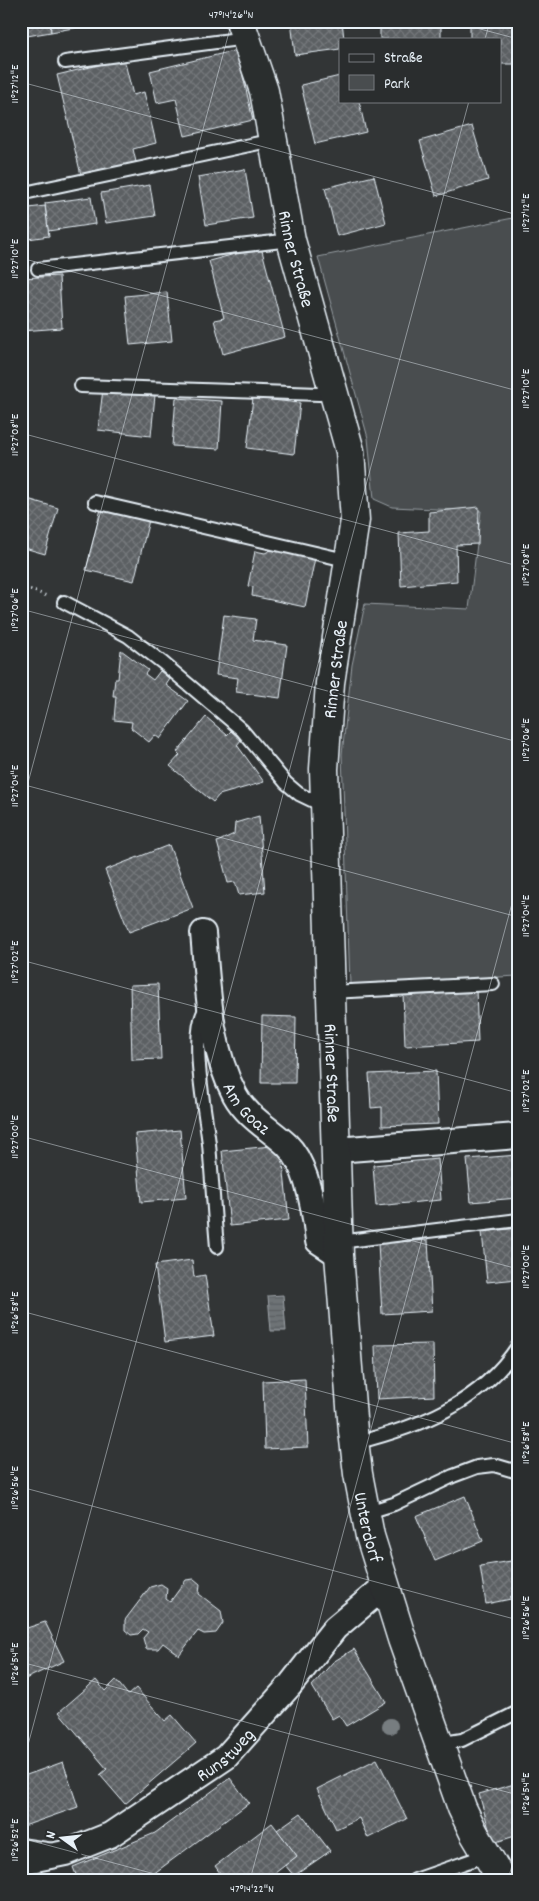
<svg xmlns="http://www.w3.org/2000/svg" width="539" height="1901" viewBox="0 0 539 1901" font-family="Dekko,sans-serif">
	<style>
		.green { fill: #494d4f; stroke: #989fa4 }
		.water { fill: url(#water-rules); stroke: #9fa5aa }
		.building { fill: url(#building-cross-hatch); stroke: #e8f1f8 }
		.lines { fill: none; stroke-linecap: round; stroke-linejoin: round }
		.service-casing { stroke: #e8f1f8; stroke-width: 16 }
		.minor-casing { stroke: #e8f1f8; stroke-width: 28 }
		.secondary-casing { stroke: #e8f1f8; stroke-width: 31 }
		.path { stroke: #e8f1f8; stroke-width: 3; stroke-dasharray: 1 4; stroke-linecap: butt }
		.service { stroke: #2a2d2e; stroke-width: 12 }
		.minor { stroke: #2a2d2e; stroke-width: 24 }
		.secondary { stroke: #2a2d2e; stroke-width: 28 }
		.tree { fill: #777d80 }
		.ticks { fill: none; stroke: #e8f1f8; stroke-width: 1; stroke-opacity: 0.45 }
		.labels { text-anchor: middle; stroke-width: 4; stroke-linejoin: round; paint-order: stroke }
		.street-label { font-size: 19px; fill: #e8f1f8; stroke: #2a2d2e }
		.neatline { fill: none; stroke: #e8f1f8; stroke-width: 2 }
		.ticks-label { font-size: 12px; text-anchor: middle; fill: #e8f1f8 }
	</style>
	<defs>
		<pattern id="water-rules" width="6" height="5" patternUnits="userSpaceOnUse" patternTransform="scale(1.25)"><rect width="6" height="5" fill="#6e7376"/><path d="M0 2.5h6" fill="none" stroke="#5a5e60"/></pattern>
		<pattern id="building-cross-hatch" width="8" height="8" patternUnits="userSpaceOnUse" patternTransform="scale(1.25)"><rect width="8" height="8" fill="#5c6063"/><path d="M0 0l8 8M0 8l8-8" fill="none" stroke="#73777a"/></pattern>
	</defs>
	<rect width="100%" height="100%" fill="#323536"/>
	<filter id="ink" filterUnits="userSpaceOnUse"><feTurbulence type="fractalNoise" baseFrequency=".02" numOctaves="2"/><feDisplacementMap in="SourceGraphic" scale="10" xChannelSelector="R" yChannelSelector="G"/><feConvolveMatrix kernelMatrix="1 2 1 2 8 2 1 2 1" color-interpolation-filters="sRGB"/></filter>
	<g filter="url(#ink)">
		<!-- green -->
		<polygon class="green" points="518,217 518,976 350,985 342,754 352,665 365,604 469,609 481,511 392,507 374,499 368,438 318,257"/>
		<!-- water -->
		<polygon class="water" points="283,1295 286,1331 271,1331 268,1296"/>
		<!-- building -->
		<g class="building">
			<polygon points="21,21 50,21 51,32 21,37"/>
			<polygon points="50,21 90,21 90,25 51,32"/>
			<polygon points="291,21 342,21 344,39 340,39 340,49 295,55"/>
			<rect x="380" y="21" width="61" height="18"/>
			<polygon points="470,21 518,21 518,64 500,64 500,39 470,39"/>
			<polygon points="237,50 253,120 185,136 176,99 157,103 150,71"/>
			<polygon points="124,59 133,95 144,92 156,143 133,149 136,162 81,175 57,75"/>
			<polygon points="340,76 340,101 359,101 366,132 315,144 301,85"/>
			<polygon points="472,126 488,180 436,196 420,141"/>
			<polygon points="245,169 253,218 206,225 198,177"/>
			<polygon points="374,176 386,223 337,236 325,188"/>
			<polygon points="150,185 155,216 106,223 101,193"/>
			<polygon points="91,197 95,224 48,231 45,203"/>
			<polygon points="45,206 49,236 21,240 21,209"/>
			<polygon points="261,247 285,337 223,354 214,320 224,318 209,261"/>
			<polygon points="59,276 62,328 21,331 21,278"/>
			<polygon points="167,292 172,341 130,345 125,296"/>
			<polygon points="103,389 155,395 151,436 98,430"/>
			<polygon points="176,398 222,401 219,449 172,446"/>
			<polygon points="253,398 300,403 294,454 247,448"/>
			<polygon points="21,497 58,508 45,554 21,547"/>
			<polygon points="479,507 478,544 456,545 457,581 401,586 399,533 429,531 429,512"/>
			<polygon points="101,509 149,520 134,581 86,570"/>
			<polygon points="279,546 316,553 305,607 252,596 253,587 248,586 255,551 265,553"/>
			<polygon points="224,615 256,619 253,640 287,645 280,698 236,692 238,678 216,675"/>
			<polygon points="121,650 148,670 145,674 153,680 160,671 170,679 166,685 188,701 160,739 155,735 149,742 131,728 132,722 114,720 116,696 113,696 115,679 118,679"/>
			<polygon points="206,717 227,735 231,731 241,740 237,745 264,782 219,795 213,802 170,766 180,755 177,752"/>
			<polygon points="259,816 265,892 239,895 235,882 228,883 217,842 234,834 235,823"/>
			<polygon points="169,845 193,908 129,932 105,870"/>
			<polygon points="158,984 161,1059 132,1060 130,985"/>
			<polygon points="476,989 478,1042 405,1046 403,993"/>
			<polygon points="262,1016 296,1017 295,1083 261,1083"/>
			<polygon points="436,1071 438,1124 382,1126 382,1107 371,1108 369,1074"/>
			<polygon points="180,1130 186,1198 141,1202 135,1134"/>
			<polygon points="281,1145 289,1220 230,1226 222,1151"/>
			<polygon points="518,1155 518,1198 471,1202 467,1159"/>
			<polygon points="438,1159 441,1200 376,1206 373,1165"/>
			<polygon points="518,1228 518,1279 487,1282 482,1232"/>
			<polygon points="428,1240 432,1311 382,1314 378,1243"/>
			<polygon points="192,1260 194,1277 205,1275 214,1336 165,1342 155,1265"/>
			<polygon points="433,1344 434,1396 377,1399 375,1345"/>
			<polygon points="305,1379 308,1447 265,1449 263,1381"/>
			<polygon points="465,1496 483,1541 435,1561 416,1516"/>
			<polygon points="518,1507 518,1542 511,1508"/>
			<polygon points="511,1561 517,1595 511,1596 511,1599 486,1604 480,1566"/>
			<polygon points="194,1579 200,1584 199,1594 221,1611 223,1623 216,1633 204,1634 198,1631 179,1655 163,1643 158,1649 146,1649 143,1638 148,1632 143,1629 138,1634 131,1635 125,1630 125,1620 150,1587 161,1584 167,1588 166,1599 170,1602 186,1580"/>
			<polygon points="517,1595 518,1595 517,1633 511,1596"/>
			<polygon points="45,1622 64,1661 21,1681 21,1630"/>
			<polygon points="354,1649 386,1702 346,1726 339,1715 332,1719 312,1686 333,1662"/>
			<polygon points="96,1680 105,1691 116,1680 128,1695 136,1688 165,1721 172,1715 196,1743 125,1804 100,1775 107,1769 59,1712"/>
			<polygon points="377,1759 407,1819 368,1838 359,1818 336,1829 317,1789"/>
			<polygon points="63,1762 78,1807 21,1827 21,1777"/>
			<polygon points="230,1778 249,1803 145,1880 78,1880 73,1867 155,1833"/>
			<polygon points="518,1783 518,1835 493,1843 479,1794"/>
			<polygon points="301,1813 330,1851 294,1876 285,1865 297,1856 277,1830"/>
			<polygon points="272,1823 297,1856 266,1880 225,1880 215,1866"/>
			<polygon points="43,1875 44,1880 21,1880 21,1879"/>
		</g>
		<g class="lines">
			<!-- service casing -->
			<g class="service-casing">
				<g id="service">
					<polyline points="65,62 246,38"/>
					<polyline points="29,192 273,140"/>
					<polyline points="38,269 291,240"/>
					<polyline points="81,386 319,394 334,393"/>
					<polyline points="95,502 350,561"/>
					<polyline points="64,602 128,636 163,663 242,730 286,783 299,794 324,806"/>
					<polyline points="330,992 493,984"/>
					<path d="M206,1009C188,1030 206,1115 209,1144C212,1178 214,1213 217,1247"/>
					<polyline points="339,1242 518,1220"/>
					<path d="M355,1443C419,1427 480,1404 518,1346"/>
					<polyline points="365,1513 394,1504 453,1476 477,1467 494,1465 518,1472"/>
					<polyline points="438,1744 462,1740 518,1712"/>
					<polyline points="21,1845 53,1850"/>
					<polyline points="415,1880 487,1855"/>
				</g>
			</g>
			<!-- minor casing -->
			<g class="minor-casing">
				<g id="minor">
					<path id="s1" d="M203,933C208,987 209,1046 235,1095C247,1117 270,1129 287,1145C308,1165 315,1214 318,1241L339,1255"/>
					<polyline points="336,1150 518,1136"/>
					<path id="s2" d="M21,1862L65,1853L110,1835L226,1757L291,1684L335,1628L385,1586"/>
				</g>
			</g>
			<!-- secondary casing -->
			<g class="secondary-casing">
				<g id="secondary">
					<path id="s3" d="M240,21L264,91L291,240L350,451L355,520L330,683L324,769L339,1255L353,1431L358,1474L370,1536L402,1639L462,1808L474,1833L502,1880"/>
				</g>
			</g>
			<!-- path -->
			<polyline class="path" points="21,586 47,596"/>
			<!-- service -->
			<use href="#service" class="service"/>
			<!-- minor -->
			<use href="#minor" class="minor"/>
			<!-- secondary -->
			<use href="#secondary" class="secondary"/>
		</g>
		<!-- trees -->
		<circle class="tree" cx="390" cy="1726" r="8"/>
	</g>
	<!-- ticks -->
	<path class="ticks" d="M450,21L518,39M485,39L490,21M21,82L518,215M21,258L518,391M21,433L518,566M21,609L518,742M21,784L518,917M21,809L232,21M21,960L518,1093M21,1136L518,1269M21,1311L518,1444M21,1487L518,1620M21,1662L518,1795M21,1771L469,101M21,1838L177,1880M250,1880L518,881M508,1880L518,1843"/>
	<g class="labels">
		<!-- street labels -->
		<g class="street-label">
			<text dy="7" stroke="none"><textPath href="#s3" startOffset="245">Rinner Straße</textPath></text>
			<text transform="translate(334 669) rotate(-83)" y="7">Rinner Straße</text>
			<text dy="7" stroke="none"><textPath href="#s3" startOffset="1069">Rinner Straße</textPath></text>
			<text dy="7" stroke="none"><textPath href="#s1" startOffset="184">Am Goaz</textPath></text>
			<text dy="7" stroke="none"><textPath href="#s3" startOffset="1525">Unterdorf</textPath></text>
			<text dy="7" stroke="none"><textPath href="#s2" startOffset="234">Runstweg</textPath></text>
		</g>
	</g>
	<!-- margin -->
	<rect width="539" height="1901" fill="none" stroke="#2a2d2e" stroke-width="55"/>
	<!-- legend -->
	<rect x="339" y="38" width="162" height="65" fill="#2a2d2e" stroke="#767b7f"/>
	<rect x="349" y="54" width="25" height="8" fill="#2a2d2e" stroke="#767b7f"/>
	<text x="384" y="62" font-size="15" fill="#e8f1f8">Straße</text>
	<rect x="349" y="75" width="25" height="15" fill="#494d4f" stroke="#767b7f"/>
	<text x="384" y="88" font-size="15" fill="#e8f1f8">Park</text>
	<!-- north arrow -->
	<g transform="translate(62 1838) rotate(285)" stroke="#2a2d2e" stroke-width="4" paint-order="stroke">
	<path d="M0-4L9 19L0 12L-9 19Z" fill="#e8f1f8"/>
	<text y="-8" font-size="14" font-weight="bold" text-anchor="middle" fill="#e8f1f8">N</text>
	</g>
	<rect x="28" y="28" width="484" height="1846" class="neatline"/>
	<g class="ticks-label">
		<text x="231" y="18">47°14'26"N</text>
		<text transform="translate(14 84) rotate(-90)" y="4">11°27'12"E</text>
		<text transform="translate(525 213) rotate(-90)" y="4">11°27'12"E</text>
		<text transform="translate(14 259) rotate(-90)" y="4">11°27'10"E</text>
		<text transform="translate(525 389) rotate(-90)" y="4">11°27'10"E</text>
		<text transform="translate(14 435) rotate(-90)" y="4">11°27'08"E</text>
		<text transform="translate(525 565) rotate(-90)" y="4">11°27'08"E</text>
		<text transform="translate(14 610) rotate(-90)" y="4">11°27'06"E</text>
		<text transform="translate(525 740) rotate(-90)" y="4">11°27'06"E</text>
		<text transform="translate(14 786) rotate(-90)" y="4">11°27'04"E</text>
		<text transform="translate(525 916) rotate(-90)" y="4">11°27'04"E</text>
		<text transform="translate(14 962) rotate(-90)" y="4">11°27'02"E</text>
		<text transform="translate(525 1091) rotate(-90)" y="4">11°27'02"E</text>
		<text transform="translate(14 1137) rotate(-90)" y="4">11°27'00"E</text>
		<text transform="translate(525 1267) rotate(-90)" y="4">11°27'00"E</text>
		<text transform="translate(14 1313) rotate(-90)" y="4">11°26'58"E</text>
		<text transform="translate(525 1443) rotate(-90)" y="4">11°26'58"E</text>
		<text transform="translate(14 1488) rotate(-90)" y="4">11°26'56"E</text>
		<text transform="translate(525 1618) rotate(-90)" y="4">11°26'56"E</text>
		<text transform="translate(14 1664) rotate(-90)" y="4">11°26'54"E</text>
		<text transform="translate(525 1794) rotate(-90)" y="4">11°26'54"E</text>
		<text transform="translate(14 1840) rotate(-90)" y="4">11°26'52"E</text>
		<text x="252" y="1892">47°14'22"N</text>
	</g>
</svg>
